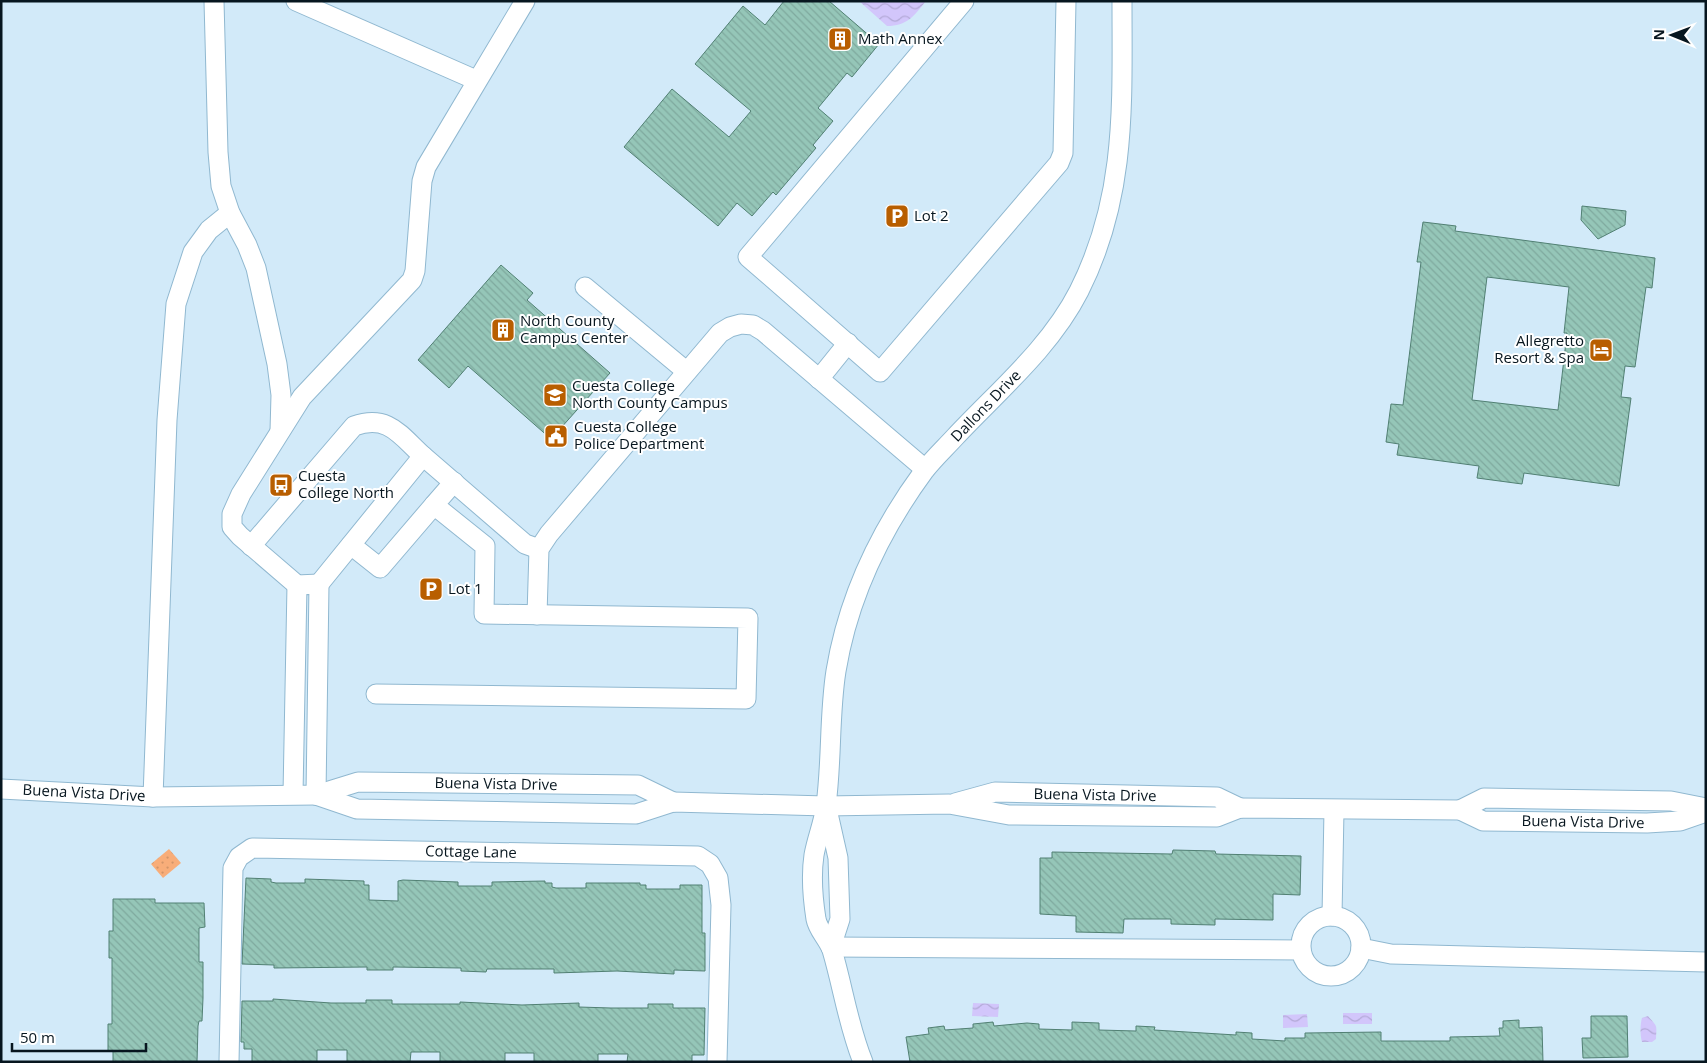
<svg xmlns="http://www.w3.org/2000/svg" width="1707" height="1063" viewBox="0 0 1707 1063" font-family="'Open Sans',sans-serif">
	<style>
		.park { fill: url(#park-dots) }
		.water { fill: url(#water-waves) }
		.building { fill: url(#building-back-hatch); stroke: #518073; fill-rule: evenodd }
		.lines { fill: none; stroke-linecap: round; stroke-linejoin: round }
		.minor-casing { stroke: #90b8d0; stroke-width: 21 }
		.minor { stroke: #fff; stroke-width: 19 }
		.labels { text-anchor: middle; stroke-width: 4; stroke-linejoin: round; paint-order: stroke }
		.poi-label { font-size: 15px; fill: #07161f; stroke: #fff; text-anchor: start }
		.street-label { font-size: 15px; fill: #07161f; stroke: #fff }
	</style>
	<defs>
		<pattern id="park-dots" width="8" height="8" patternUnits="userSpaceOnUse" patternTransform="scale(1.25)"><rect width="8" height="8" fill="#f8ad79"/><path d="M2 2h.1M6 6h.1" fill="none" stroke="#d39468" stroke-width="1.8" stroke-linecap="round"/></pattern>
		<pattern id="water-waves" width="16" height="10" patternUnits="userSpaceOnUse" patternTransform="scale(1.25)"><rect width="16" height="10" fill="#d2c6fb"/><path d="M0 5q4-4 8 0t8 0" fill="none" stroke="#b3a9d7"/></pattern>
		<pattern id="building-back-hatch" width="6" height="6" patternUnits="userSpaceOnUse" patternTransform="scale(1.25)"><rect width="6" height="6" fill="#95c6b8"/><path d="M-1 5l2 2M0 0l6 6M5-1l2 2" fill="none" stroke="#7fa99e"/></pattern>
	</defs>
	<rect width="100%" height="100%" fill="#d2eaf9"/>
	<!-- park -->
	<polygon class="park" points="169,849 181,863 163,878 151,864"/>
	<!-- water -->
	<g class="water">
		<path d="M859,1H926C914,16 907,26 887,26Z"/>
		<polygon points="973,1003 999,1004 998,1017 972,1016"/>
		<rect x="1343" y="1013" width="29" height="11"/>
		<polygon points="1307,1014 1308,1027 1283,1028 1283,1015"/>
		<path d="M1648,1016C1657,1027 1657,1023 1656,1039L1652,1042H1642C1640,1036 1640,1024 1642,1018Z"/>
	</g>
	<!-- building -->
	<g class="building">
		<polygon points="784,1 829,1 879,44 852,77 847,73 818,108 833,121 813,145 816,148 776,195 773,192 752,216 737,203 718,226 624,147 672,89 729,137 751,111 695,64 743,6 765,25"/>
		<polygon points="1582,206 1626,211 1625,225 1598,239 1581,220"/>
		<path d="M1423,222L1456,226L1455,231L1655,258L1652,288L1646,287L1635,367L1625,366L1621,397L1631,398L1619,486L1524,473L1522,484L1477,478L1479,466L1397,455L1399,444L1386,442L1391,404L1403,405L1421,262H1417ZM1487,277L1569,287L1564,333H1567L1558,410L1472,400Z"/>
		<polygon points="501,265 533,293 527,300 610,373 551,439 468,366 449,388 418,360"/>
		<polygon points="1173,850 1215,851 1216,854 1301,856 1300,895 1273,894 1273,920 1215,919 1215,925 1171,924 1171,919 1124,919 1123,933 1076,932 1076,916 1040,914 1040,858 1052,858 1052,852 1172,854"/>
		<polygon points="246,878 271,879 271,882 276,883 305,883 305,879 364,881 364,885 369,885 369,900 398,901 398,881 403,880 458,882 458,886 492,886 492,882 545,881 545,883 552,883 552,887 556,888 586,888 586,883 640,883 640,885 646,885 646,889 680,889 680,885 702,885 702,933 705,933 705,971 674,970 674,974 617,971 554,973 554,969 487,969 486,972 461,971 461,968 393,967 393,970 367,970 367,967 274,968 274,965 242,964"/>
		<polygon points="113,899 155,899 155,903 204,903 205,927 199,928 199,962 203,962 203,998 202,1021 199,1021 198,1026 197,1062 113,1062 113,1051 108,1051 108,1024 112,1024 112,958 109,958 109,931 113,931"/>
		<polygon points="273,999 331,1003 366,1003 366,1000 392,1000 392,1004 460,1004 460,1002 522,1005 579,1003 579,1007 611,1008 648,1008 648,1004 673,1004 673,1008 705,1008 704,1055 692,1055 692,1062 627,1062 628,1054 598,1054 598,1062 534,1062 534,1053 505,1053 505,1062 440,1062 440,1052 411,1052 410,1062 347,1062 347,1050 317,1050 317,1062 252,1062 252,1049 244,1049 244,1042 241,1042 242,1001 273,1001"/>
		<polygon points="1591,1016 1627,1016 1628,1057 1583,1058 1582,1038 1591,1038"/>
		<polygon points="1519,1020 1519,1028 1542,1027 1543,1062 910,1062 906,1037 929,1034 928,1028 944,1026 945,1030 973,1028 973,1024 993,1022 994,1026 1027,1023 1039,1024 1039,1029 1072,1030 1072,1022 1099,1023 1099,1030 1136,1031 1136,1026 1155,1027 1154,1030 1236,1035 1236,1032 1252,1033 1252,1039 1285,1041 1285,1038 1305,1038 1305,1033 1381,1032 1381,1041 1450,1041 1450,1037 1500,1036 1499,1028 1503,1028 1503,1021"/>
	</g>
	<g class="lines">
		<!-- minor casing -->
		<g class="minor-casing">
			<g id="minor">
				<polyline points="214,1 218,152 221,186 230,213 247,245 256,268 277,364 281,395 280,431"/>
				<polyline points="296,1 476,80"/>
				<polyline points="964,1 748,257 880,372 1059,163 1063,153 1066,1"/>
				<polyline points="585,287 686,371"/>
				<polyline points="819,379 848,343"/>
				<polyline points="423,456 525,544 539,549"/>
				<polyline points="351,545 380,568 434,505"/>
				<path d="M251,546L354,426C388,414 400,435 423,456L319,584"/>
				<polyline points="537,615 539,549 549,534 720,333 730,327 741,324 753,325 763,331 925,469"/>
				<polyline points="376,694 746,699 748,618 484,614 485,546 434,505 454,482"/>
				<polyline points="1,789 153,797 316,795 358,782 638,785 673,802"/>
				<polyline points="293,794 297,585"/>
				<polyline points="316,795 357,809 636,814 673,802 826,806 949,804 1009,815 1217,817 1240,808 1460,810 1483,821 1647,823 1680,821 1706,812"/>
				<polyline points="316,795 319,584 297,585 240,536 232,527 232,514 241,494 302,397 412,280 415,271 422,181 426,167 525,1"/>
				<polyline points="153,797 167,420 176,304 193,252 209,230 230,213"/>
				<polyline points="955,803 995,792 1217,797 1240,808"/>
				<polyline points="827,809 838,858 840,919 831,947"/>
				<polyline points="1460,810 1484,798 1671,801 1706,808"/>
				<circle cx="1331" cy="946" r="30"/>
				<polyline points="1332,916 1334,810"/>
				<polyline points="831,947 1301,950"/>
				<polyline points="1361,948 1391,954 1706,962"/>
				<polyline points="229,1062 233,868 239,857 252,848 698,856 710,864 718,878 721,905 717,1062"/>
				<path d="M863,1062C848,1025 843,987 832,950C828,939 818,930 816,919C813,900 811,875 814,855C817,838 824,822 826,805C832,761 829,715 836,671C848,598 880,531 924,471C933,459 945,448 955,437C998,391 1050,348 1079,291C1127,196 1122,104 1122,1"/>
			</g>
		</g>
		<!-- minor -->
		<use href="#minor" class="minor"/>
	</g>
	<!-- icons -->
	<defs>
		<g id="building-square" transform="scale(1.25)"><rect x="-9" y="-9" width="18" height="18" rx="4" fill="#b85e00" stroke="#fff"/><path d="M-4-6H4V6H1V3H-1V6H-4ZM-2.5-4.3h1.7v1.8h-1.7ZM.8-4.3h1.7v1.8H.8ZM-2.5-1h1.7V.8h-1.7ZM.8-1h1.7V.8H.8Z" fill="#fff"/></g>
		<g id="parking-square" transform="scale(1.25)"><rect x="-9" y="-9" width="18" height="18" rx="4" fill="#b85e00" stroke="#fff"/><path d="M-3.5-5.5H1a3.5 3.5 0 0 1 0 7H-1V5.5H-3.5ZM-1-3.4V-.6H.8a1.4 1.4 0 0 0 0-2.8Z" fill="#fff"/></g>
		<g id="hotel-square" transform="scale(1.25)"><rect x="-9" y="-9" width="18" height="18" rx="4" fill="#b85e00" stroke="#fff"/><path d="M-6-4.5h1.5V1H6V5H4.5V3h-9V5H-6ZM-4 0a1.8 1.8 0 1 1 3.6 0ZM.5 0V-2.5h3Q6-2.5 6 0Z" fill="#fff"/></g>
		<g id="university-square" transform="scale(1.25)"><rect x="-9" y="-9" width="18" height="18" rx="4" fill="#b85e00" stroke="#fff"/><path d="M0-5L7-2L0 1L-7-2ZM-4 1L0 2.5L4 1V4Q0 6-4 4Z" fill="#fff"/></g>
		<g id="civic-square" transform="scale(1.25)"><rect x="-9" y="-9" width="18" height="18" rx="4" fill="#b85e00" stroke="#fff"/><path d="M-.6-6.5H3V-4.5H.6V-3L4-1V1h2V6H-6V1h2V-1L-.6-3ZM-1.2 2.5V6h2.4V2.5Z" fill="#fff"/></g>
		<g id="bus-square" transform="scale(1.25)"><rect x="-9" y="-9" width="18" height="18" rx="4" fill="#b85e00" stroke="#fff"/><path d="M-5-6H5V4H4V6H2V4H-2V6H-4V4H-5ZM-3.5-4V0h7V-4ZM-3.5 1.2v1.5H-2V1.2ZM2 1.2v1.5H3.5V1.2Z" fill="#fff"/></g>
	</defs>
	<g fill-rule="evenodd">
		<use href="#building-square" x="840" y="39"/>
		<use href="#parking-square" x="897" y="216"/>
		<use href="#building-square" x="503" y="330"/>
		<use href="#hotel-square" x="1601" y="350"/>
		<use href="#university-square" x="555" y="395"/>
		<use href="#civic-square" x="556" y="436"/>
		<use href="#bus-square" x="281" y="485"/>
		<use href="#parking-square" x="431" y="589"/>
	</g>
	<g class="labels">
		<!-- poi labels -->
		<g class="poi-label">
			<text x="858" y="44">Math Annex</text>
			<text x="914" y="221">Lot 2</text>
			<text x="520" y="326">North County<tspan x="520" dy="17">Campus Center</tspan></text>
			<text x="1584" y="346" text-anchor="end">Allegretto<tspan x="1584" dy="17">Resort &amp; Spa</tspan></text>
			<text x="572" y="391">Cuesta College<tspan x="572" dy="17">North County Campus</tspan></text>
			<text x="574" y="432">Cuesta College<tspan x="574" dy="17">Police Department</tspan></text>
			<text x="298" y="481">Cuesta<tspan x="298" dy="17">College North</tspan></text>
			<text x="448" y="594">Lot 1</text>
		</g>
		<!-- street labels -->
		<g class="street-label">
			<text transform="translate(986 406) rotate(-46)" y="5">Dallons Drive</text>
			<text transform="translate(496 784) rotate(1)" y="5">Buena Vista Drive</text>
			<text transform="translate(84 793) rotate(3)" y="5">Buena Vista Drive</text>
			<text transform="translate(1095 795) rotate(1)" y="5">Buena Vista Drive</text>
			<text transform="translate(1583 822) rotate(1)" y="5">Buena Vista Drive</text>
			<text transform="translate(471 852) rotate(1)" y="5">Cottage Lane</text>
		</g>
	</g>
	<!-- border -->
	<rect width="1707" height="1063" fill="none" stroke="#07161f" stroke-width="5"/>
	<!-- north arrow -->
	<g transform="translate(1672 35) rotate(271)" stroke="#ffffff" stroke-width="4" paint-order="stroke">
	<path d="M0-4L9 19L0 12L-9 19Z" fill="#07161f"/>
	<text y="-8" font-size="14" font-weight="bold" text-anchor="middle" fill="#07161f">N</text>
	</g>
	<!-- scale -->
	<path d="M12 1043v8h134v-8" fill="none" stroke="#07161f" stroke-width="2.5"/>
	<text x="20" y="1043" font-size="15" fill="#07161f" stroke="#ffffff" stroke-width="4" paint-order="stroke">50 m</text>
</svg>
